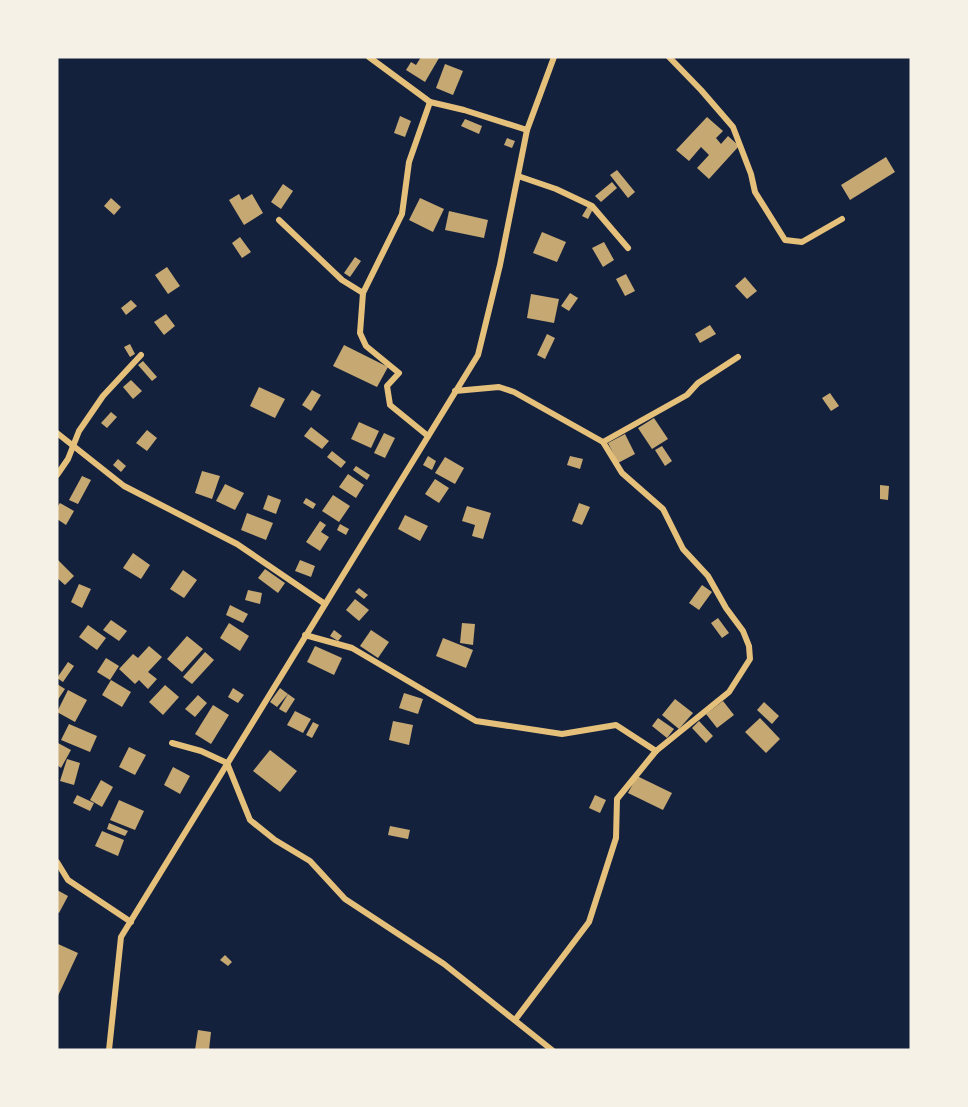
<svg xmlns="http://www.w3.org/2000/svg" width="968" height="1107" viewBox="0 0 968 1107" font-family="Quicksand,sans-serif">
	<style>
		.building { fill: #c6a872 }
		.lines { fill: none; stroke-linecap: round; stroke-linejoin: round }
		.minor { stroke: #e5c07b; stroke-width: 6 }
	</style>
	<rect width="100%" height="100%" fill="#14213d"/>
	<!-- building -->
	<g class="building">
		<polygon points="421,57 439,58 425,82 406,70 411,62 416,65"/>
		<polygon points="445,64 463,71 453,95 436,88"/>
		<polygon points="400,116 411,121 405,137 394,133"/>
		<polygon points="707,117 723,131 716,138 721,144 728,136 739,146 709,179 697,168 709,155 701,147 689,161 676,150"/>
		<polygon points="465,119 482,126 479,134 461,126"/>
		<polygon points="507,138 515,141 512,148 504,145"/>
		<polygon points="886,157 895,172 850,200 841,185"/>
		<polygon points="617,170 635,192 628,198 610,175"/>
		<polygon points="612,182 617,188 601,202 595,196"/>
		<polygon points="283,184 293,191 281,209 271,202"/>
		<polygon points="239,194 242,200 252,194 263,213 244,225 229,200"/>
		<polygon points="111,198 121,207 114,215 104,206"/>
		<polygon points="420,198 444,209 433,232 409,220"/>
		<polygon points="588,206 593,209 588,219 582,216"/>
		<polygon points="449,211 488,220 484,238 445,230"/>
		<polygon points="542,232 566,242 557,262 533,253"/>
		<polygon points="240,237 251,252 242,258 232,243"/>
		<polygon points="604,242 614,260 603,267 592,248"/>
		<polygon points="355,257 361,261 350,277 344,273"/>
		<polygon points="167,267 180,286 168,294 155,275"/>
		<polygon points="626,274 635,291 625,296 616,279"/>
		<polygon points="745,277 757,291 747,299 735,286"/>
		<polygon points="570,293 578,298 569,311 561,306"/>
		<polygon points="531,294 559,299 554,323 527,318"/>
		<polygon points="131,300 137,306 126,315 121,308"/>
		<polygon points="166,314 175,326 164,335 154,322"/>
		<polygon points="710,325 716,334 700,343 695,334"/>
		<polygon points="547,334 555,338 545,359 537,355"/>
		<polygon points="130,344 135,354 130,357 124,347"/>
		<polygon points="344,345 388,367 377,387 333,366"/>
		<polygon points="143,361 157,377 152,381 138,365"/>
		<polygon points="131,380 142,391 133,399 123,387"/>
		<polygon points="259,387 285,399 275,418 250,406"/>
		<polygon points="312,390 321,395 311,411 302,405"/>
		<polygon points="830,393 839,406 831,411 822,398"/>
		<polygon points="111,412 117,417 107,428 101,423"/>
		<polygon points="654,418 668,439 652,449 638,428"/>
		<polygon points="359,422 379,431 371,448 351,439"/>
		<polygon points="311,427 329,441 322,449 304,436"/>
		<polygon points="147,430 157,438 147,451 136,443"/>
		<polygon points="384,433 395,438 385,458 374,453"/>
		<polygon points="625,434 635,454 618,463 608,443"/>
		<polygon points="662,446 672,461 665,466 655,450"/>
		<polygon points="332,451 346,462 341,468 327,457"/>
		<polygon points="428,456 436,461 432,470 423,465"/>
		<polygon points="570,456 583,459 580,469 567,465"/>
		<polygon points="445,457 464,468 455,484 435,473"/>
		<polygon points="118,459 126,466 121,472 113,465"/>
		<polygon points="356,466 370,475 367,480 353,470"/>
		<polygon points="202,471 220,476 212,499 195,493"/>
		<polygon points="348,474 364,485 356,498 339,487"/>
		<polygon points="82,476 91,480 78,504 69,500"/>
		<polygon points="435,479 449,488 439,503 425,494"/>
		<polygon points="225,484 244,493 235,510 216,501"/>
		<polygon points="880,485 889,486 888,500 880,499"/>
		<polygon points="268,495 281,500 276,514 263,509"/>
		<polygon points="333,495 350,506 339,522 322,511"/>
		<polygon points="306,498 316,504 313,509 303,503"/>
		<polygon points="60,503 74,511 66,525 57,519 57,507"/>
		<polygon points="579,503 590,507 582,525 572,521"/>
		<polygon points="467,506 491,513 483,539 472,536 475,525 462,521"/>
		<polygon points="247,513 273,523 266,540 241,530"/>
		<polygon points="405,515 428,526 420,541 398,529"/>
		<polygon points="320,521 326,525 321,532 329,537 320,551 306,542"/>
		<polygon points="340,524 349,529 346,535 337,530"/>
		<polygon points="133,553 150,565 141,579 123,568"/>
		<polygon points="57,559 74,576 65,585 57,578"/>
		<polygon points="300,560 315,566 311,577 295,571"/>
		<polygon points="265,569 285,583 278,593 258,578"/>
		<polygon points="183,570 197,580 184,598 170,589"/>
		<polygon points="79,584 91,589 82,608 71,602"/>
		<polygon points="702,585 712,592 699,610 689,603"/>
		<polygon points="359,588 368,595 364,599 355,592"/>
		<polygon points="248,590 262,593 260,604 245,600"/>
		<polygon points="355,599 369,610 359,621 346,610"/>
		<polygon points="230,605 248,614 243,623 226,615"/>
		<polygon points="718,618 729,633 722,638 711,623"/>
		<polygon points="111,620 127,631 119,641 103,630"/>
		<polygon points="229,623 249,636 240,651 220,638"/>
		<polygon points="462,623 475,624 473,645 460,643"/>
		<polygon points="88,625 106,638 97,650 79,637"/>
		<polygon points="334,630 342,636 338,641 330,636"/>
		<polygon points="371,630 389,642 378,658 360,646"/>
		<polygon points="187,636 203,649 182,672 167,659"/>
		<polygon points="443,638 473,650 466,668 436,656"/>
		<polygon points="149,646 162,657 148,672 157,679 148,689 139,680 135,684 119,669 133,654 138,658"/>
		<polygon points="315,646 342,658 334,675 307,662"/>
		<polygon points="205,652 214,660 192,684 183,677"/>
		<polygon points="106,658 119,666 110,680 97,672"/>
		<polygon points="68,662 74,666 63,682 57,678"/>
		<polygon points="111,680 131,692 122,707 102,695"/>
		<polygon points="57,684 65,689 57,701"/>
		<polygon points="165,685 179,697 163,715 149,702"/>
		<polygon points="233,688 244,695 238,703 228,697"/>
		<polygon points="280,688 288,694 277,707 270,702"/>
		<polygon points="68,690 87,700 75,722 57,712"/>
		<polygon points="404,693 423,699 418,714 399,708"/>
		<polygon points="288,694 295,699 286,713 279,709"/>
		<polygon points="198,695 207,703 195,717 185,709"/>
		<polygon points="675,699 693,713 679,729 662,715"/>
		<polygon points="723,701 734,715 717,728 706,714"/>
		<polygon points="764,702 779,716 772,724 757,710"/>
		<polygon points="213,705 229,715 211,744 195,734"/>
		<polygon points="295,711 311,719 303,733 287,725"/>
		<polygon points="658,718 674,729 667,738 652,726"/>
		<polygon points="760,718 780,739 766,753 745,732"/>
		<polygon points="393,721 413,725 409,745 389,740"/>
		<polygon points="699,721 713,736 706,743 692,728"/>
		<polygon points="313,722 319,725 312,738 306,735"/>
		<polygon points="69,724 97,736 90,752 61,740"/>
		<polygon points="58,743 71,750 61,768 57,765"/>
		<polygon points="129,747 146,755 135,775 119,767"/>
		<polygon points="270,750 297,771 280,792 253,771"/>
		<polygon points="67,759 80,763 74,785 60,781"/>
		<polygon points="173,767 190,776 180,794 164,785"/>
		<polygon points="637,776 672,793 663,810 628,793"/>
		<polygon points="101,780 113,787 102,807 90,800"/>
		<polygon points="77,795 94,803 90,811 73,803"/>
		<polygon points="595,795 606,800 600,813 589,808"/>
		<polygon points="119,800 144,811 135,830 110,820"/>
		<polygon points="109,823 128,831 125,836 107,829"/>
		<polygon points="390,826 410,830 408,839 388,835"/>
		<polygon points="102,831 124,840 118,856 95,846"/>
		<polygon points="57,890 68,896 59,913 57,912"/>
		<polygon points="58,944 78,953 57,998 57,947"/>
		<polygon points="225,955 232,962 228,966 220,960"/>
		<polygon points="198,1030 211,1032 209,1050 195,1050"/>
	</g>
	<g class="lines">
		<!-- minor -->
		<g class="minor">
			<polyline points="369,57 430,102 464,110 527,130"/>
			<polyline points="669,57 701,90 733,127 751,174 755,192 785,240 802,242 842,219"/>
			<polyline points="518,176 556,189 592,206 628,248"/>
			<polyline points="279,220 342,280 363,293"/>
			<polyline points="455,391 499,387 514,392 603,442 622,473 663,509 683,549 708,576 726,608 743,631 749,646 750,659 729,692 656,751 617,799 616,838 589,922 515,1020"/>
			<polyline points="57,433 124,486 237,544 325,604"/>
			<polyline points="428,436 390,405 387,386 399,373 366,346 360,333 363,293 402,214 409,162 430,102"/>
			<polyline points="603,442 687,395 698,383 738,357"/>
			<polyline points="57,475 68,459 79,431 103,396 141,355"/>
			<polyline points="305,635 352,648 476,721 562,734 616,725 656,751"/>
			<polyline points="172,743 201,751 227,763 250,820 275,840 310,861 345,899 444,964 552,1050"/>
			<polyline points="57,862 68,880 131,922"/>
			<polyline points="109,1050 121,937 478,355 500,265 527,130 554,57"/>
		</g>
	</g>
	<!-- border -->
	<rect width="968" height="1107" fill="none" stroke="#f6f1e7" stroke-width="117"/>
</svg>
